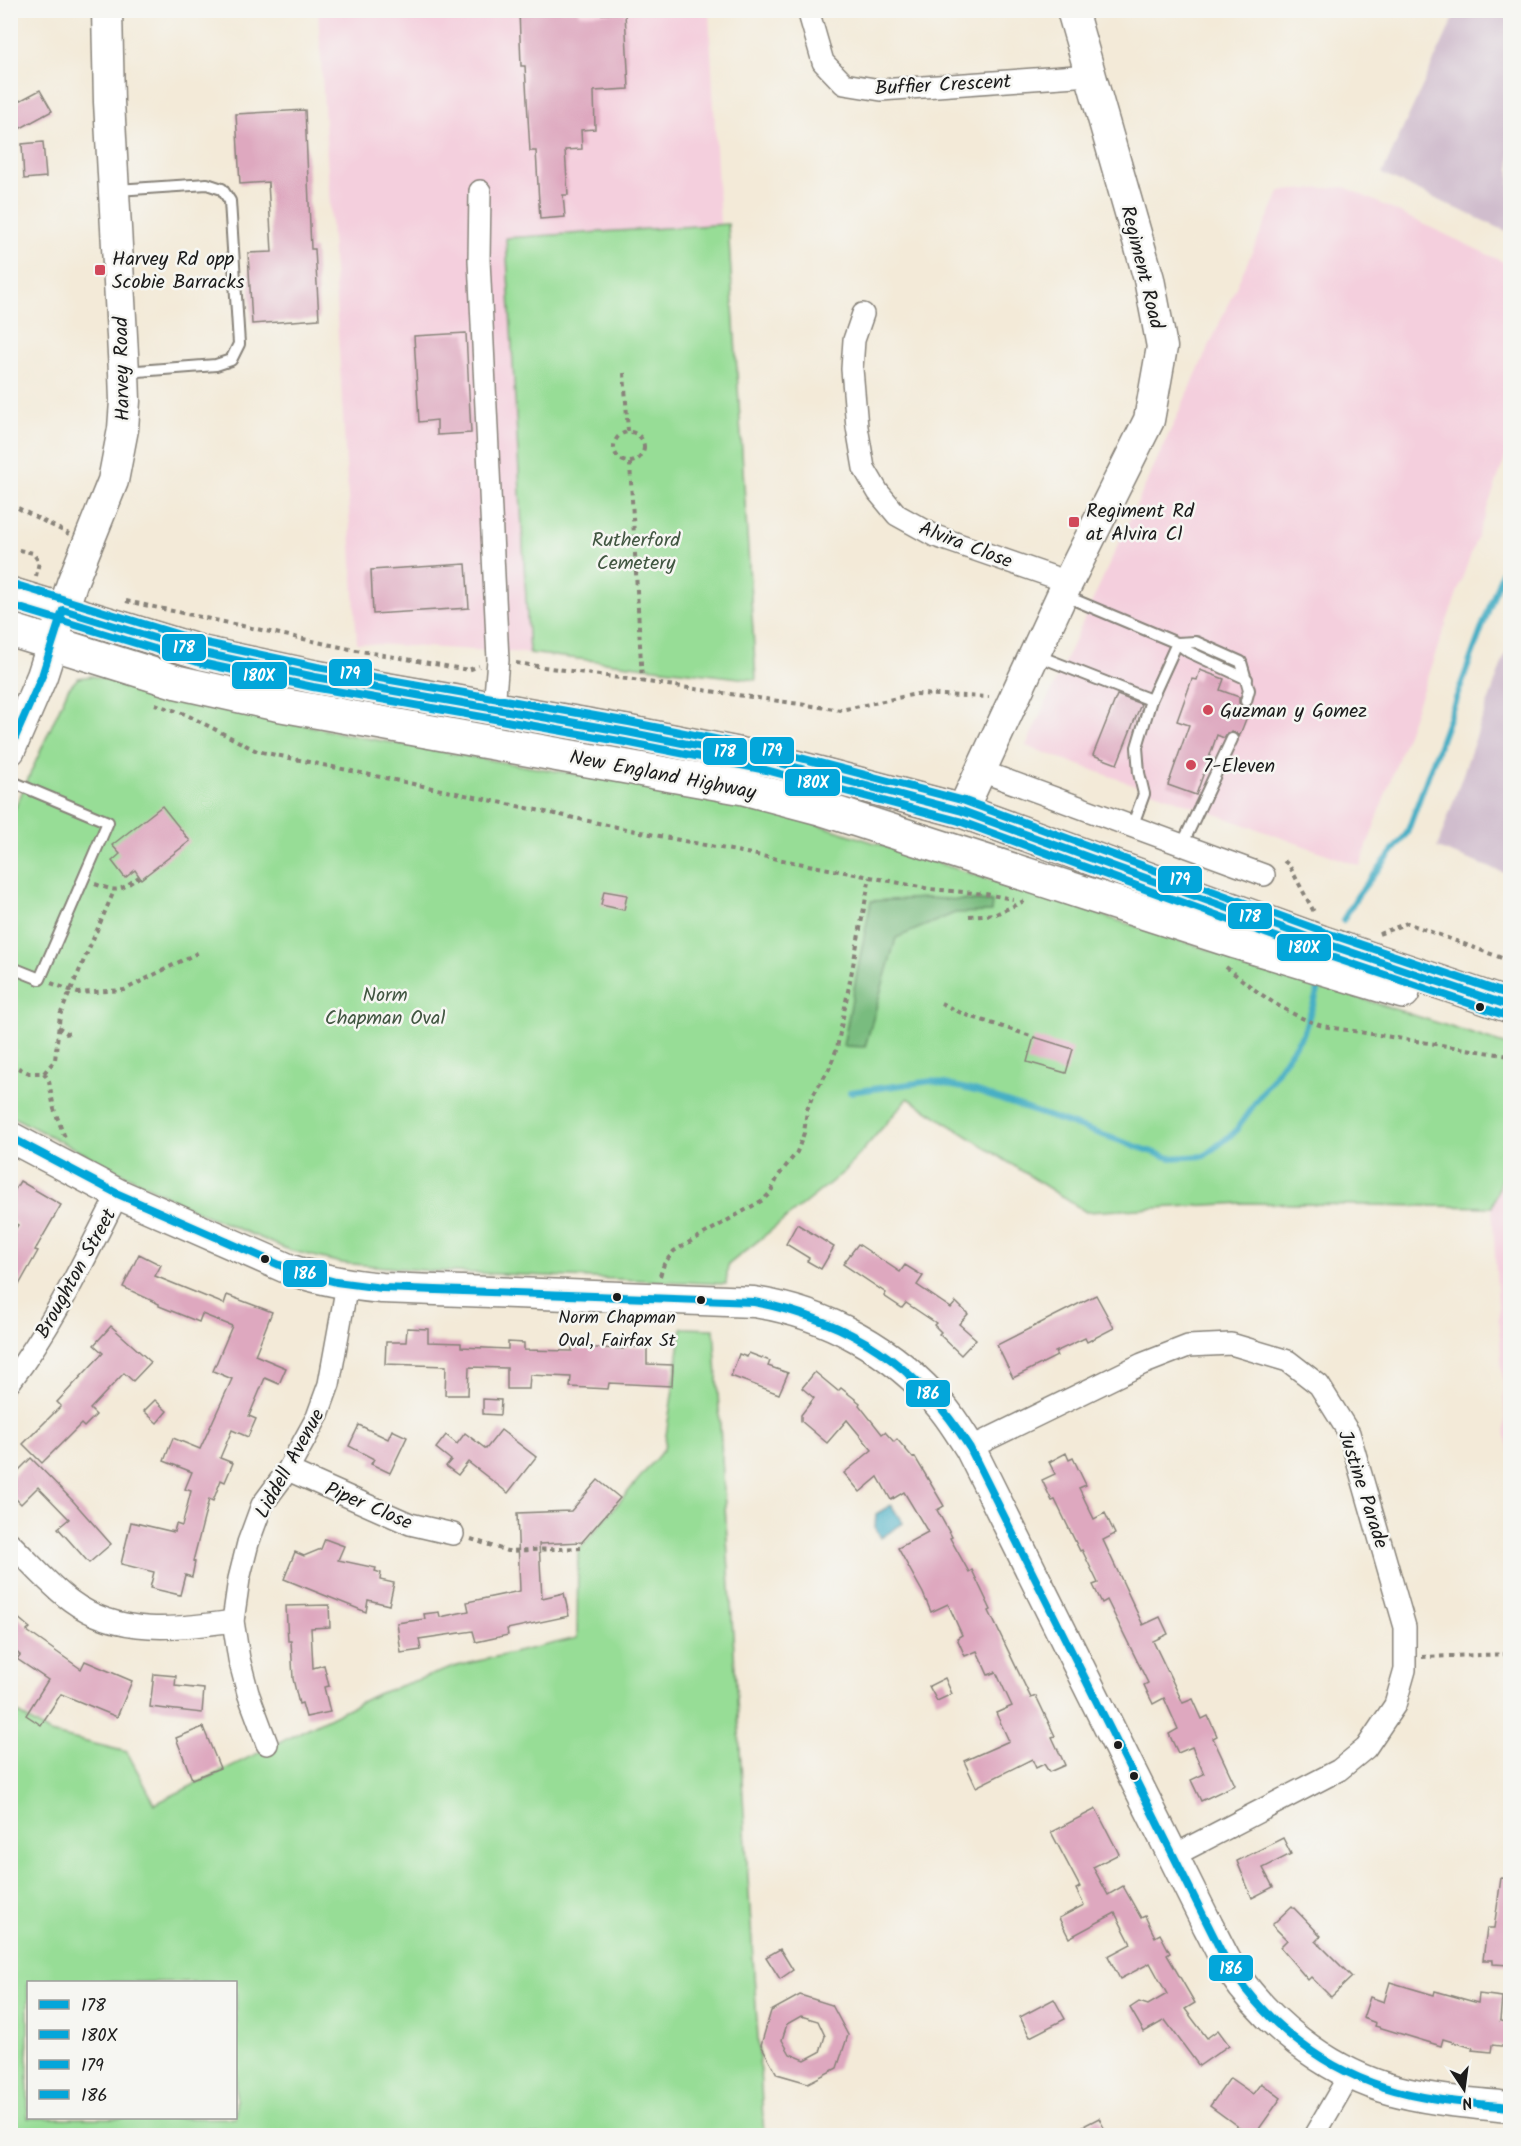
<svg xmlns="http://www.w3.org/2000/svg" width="1521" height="2146" viewBox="0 0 1521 2146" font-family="Kalam,sans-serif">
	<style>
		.built { fill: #f4cfdd }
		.industrial { fill: #d0bdcd }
		.green { fill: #97dd96; stroke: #5a7c59; stroke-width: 1.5; fill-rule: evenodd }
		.forest { fill: #79bc7f; stroke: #4a6c4e; stroke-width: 1.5 }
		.water { fill: #46afc5; stroke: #316670; stroke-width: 1.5 }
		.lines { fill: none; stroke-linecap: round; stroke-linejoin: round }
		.stream { stroke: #46afc5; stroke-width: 6 }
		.building { fill: #dea8bf; fill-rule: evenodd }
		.lane-casing { stroke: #88837a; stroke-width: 14 }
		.street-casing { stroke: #88837a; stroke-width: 24 }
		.secondary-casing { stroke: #88837a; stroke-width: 33 }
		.highway-casing { stroke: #88837a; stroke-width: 36 }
		.path { stroke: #88837a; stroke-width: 4; stroke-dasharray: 4.5 4.5; stroke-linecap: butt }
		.lane { stroke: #fff; stroke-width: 10 }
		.street { stroke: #fff; stroke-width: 21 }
		.secondary { stroke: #fff; stroke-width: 30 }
		.highway { stroke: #fff; stroke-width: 33 }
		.bus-1-casing { stroke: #f6f6f2; stroke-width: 12 }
		.bus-2-casing { stroke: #f6f6f2; stroke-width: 12 }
		.bus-3-casing { stroke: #f6f6f2; stroke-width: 12 }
		.bus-4-casing { stroke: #f6f6f2; stroke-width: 12 }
		.bus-1 { stroke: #03a6da; stroke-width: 8 }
		.bus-2 { stroke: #03a6da; stroke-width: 8 }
		.bus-3 { stroke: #03a6da; stroke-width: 8 }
		.bus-4 { stroke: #03a6da; stroke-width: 8 }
		.poi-dot { fill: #d1495b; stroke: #f6f6f2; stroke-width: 2 }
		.bus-dot { fill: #1c1c1c; stroke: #f6f6f2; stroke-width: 2 }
		.labels { text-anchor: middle; stroke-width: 5; stroke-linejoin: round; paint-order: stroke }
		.bus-label { font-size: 18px; fill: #1c1c1c; stroke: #f6f6f2 }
		.street-label { font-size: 20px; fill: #1c1c1c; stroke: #f6f6f2 }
		.poi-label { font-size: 20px; fill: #1c1c1c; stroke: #f6f6f2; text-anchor: start }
		.park-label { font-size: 20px; fill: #415641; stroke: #f6f6f2 }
		.line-badge { stroke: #f6f6f2; stroke-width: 2 }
		.badge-label { font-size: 16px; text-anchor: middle; font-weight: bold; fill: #fff }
	</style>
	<rect width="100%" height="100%" fill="#f6f6f2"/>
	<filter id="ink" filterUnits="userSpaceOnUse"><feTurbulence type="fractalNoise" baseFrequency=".0167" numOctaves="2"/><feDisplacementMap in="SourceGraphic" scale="12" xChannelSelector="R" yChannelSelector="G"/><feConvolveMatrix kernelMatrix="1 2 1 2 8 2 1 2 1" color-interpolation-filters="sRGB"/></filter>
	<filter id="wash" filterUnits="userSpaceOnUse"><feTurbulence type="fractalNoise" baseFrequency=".008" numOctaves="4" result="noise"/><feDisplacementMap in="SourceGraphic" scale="24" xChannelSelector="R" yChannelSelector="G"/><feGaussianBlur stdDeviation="1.35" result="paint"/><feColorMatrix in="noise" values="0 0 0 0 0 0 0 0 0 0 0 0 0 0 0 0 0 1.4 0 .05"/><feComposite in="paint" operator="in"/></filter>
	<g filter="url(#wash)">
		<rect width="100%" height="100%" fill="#f3ead8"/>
		<!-- built -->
		<g class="built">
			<polygon points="318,11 709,11 720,225 506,238 529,653 357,643"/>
			<polygon points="1345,187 1510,265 1510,444 1360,866 1026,746 1280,191"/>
			<polygon points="1510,1153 1510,1455 1506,1438 1492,1207"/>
		</g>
		<!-- industrial -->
		<g class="industrial">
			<polygon points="1457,11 1510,11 1510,233 1382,174"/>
			<polygon points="1510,640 1510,875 1437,848"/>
		</g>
		<!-- green -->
		<g class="green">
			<polygon points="728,224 756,680 529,653 506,238"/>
			<polygon points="92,676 349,735 530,767 693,792 807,821 1510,1046 1510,1153 1492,1207 1243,1203 1086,1212 908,1098 845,1171 728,1265 726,1284 432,1271 341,1263 289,1250 198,1212 11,1116 11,817 68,689 78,678"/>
			<path d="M682,1328L714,1329L764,2135H11L10,1708L50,1733L127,1752L155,1804L377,1694L457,1666L577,1638L578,1551L664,1449ZM28,1982H236V2118H28Z"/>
		</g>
		<!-- forest -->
		<polygon class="forest" points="927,898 992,902 991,912 955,913 896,938 865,1047 843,1046 871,901"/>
		<!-- water -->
		<polygon class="water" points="891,1505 903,1523 881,1538 875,1527 876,1514"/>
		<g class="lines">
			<!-- stream -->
			<g class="stream">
				<polyline points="1343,920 1358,895 1407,833 1510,551"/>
				<polyline points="850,1092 932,1081 975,1091 1170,1158 1204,1156 1234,1133 1303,1034 1319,988"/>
			</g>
		</g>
		<g id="blocks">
			<!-- building -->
			<g class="building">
				<polygon points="519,10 578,10 579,15 625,13 629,89 594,91 595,129 581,130 582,149 565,150 568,195 563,195 565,217 540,219 536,151 530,151 525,66 521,66"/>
				<polygon points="40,90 52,111 10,134 10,106"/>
				<polygon points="305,110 311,249 315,249 319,319 252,324 248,253 272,252 268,182 240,184 236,114"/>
				<polygon points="43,142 46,177 24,179 22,144"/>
				<polygon points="466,333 471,433 437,435 437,420 419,422 414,336"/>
				<polygon points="466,564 469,608 373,614 371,570"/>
				<polygon points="1200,670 1224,679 1220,690 1239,697 1239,703 1243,708 1251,706 1239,737 1236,733 1232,732 1227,733 1224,738 1217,735 1196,795 1168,785 1189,725 1177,721 1192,679 1197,680"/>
				<polygon points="1117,695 1141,704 1117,764 1093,755"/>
				<polygon points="162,806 190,841 141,879 135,870 125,878 112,861 120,854 112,845"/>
				<polygon points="604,891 627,895 624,910 601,905"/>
				<polygon points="1034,1037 1073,1049 1066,1073 1027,1062"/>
				<polygon points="20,1181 61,1205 35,1250 38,1251 10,1301 10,1237 18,1225 10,1220 10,1198"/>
				<polygon points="797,1224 834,1247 821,1269 807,1261 809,1258 786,1244"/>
				<polygon points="858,1244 900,1272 905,1265 923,1276 917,1285 951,1308 956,1302 968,1314 959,1324 976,1339 961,1355 939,1334 941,1332 934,1325 936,1323 906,1303 902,1308 884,1296 886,1293 843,1264"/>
				<polygon points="139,1254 161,1265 155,1276 224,1304 227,1295 272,1312 255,1355 286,1368 279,1384 265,1378 249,1416 256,1419 248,1437 232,1430 220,1458 233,1463 225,1482 221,1480 213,1501 209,1499 193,1561 195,1562 192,1577 185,1575 180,1595 150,1588 154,1572 121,1564 131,1522 174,1532 176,1524 182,1526 191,1491 185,1489 192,1472 164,1461 173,1438 200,1449 232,1379 213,1371 232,1326 202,1314 199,1322 159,1306 159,1304 123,1287"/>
				<polygon points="1096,1295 1114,1328 1087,1342 1085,1338 1055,1352 1057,1356 1013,1378 997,1345"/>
				<polygon points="111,1326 151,1362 133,1381 124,1373 90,1409 96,1415 84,1427 81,1424 42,1463 23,1444 61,1406 57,1402 103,1353 94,1345"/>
				<polygon points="407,1328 428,1329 428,1342 461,1343 461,1347 508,1349 508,1342 524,1343 524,1350 572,1351 572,1347 624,1349 624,1347 647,1347 647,1364 673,1365 672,1386 609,1383 608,1389 570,1387 571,1377 530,1375 529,1389 507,1389 507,1368 469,1367 468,1395 445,1395 446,1366 385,1364 386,1342 406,1342"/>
				<polygon points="749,1353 770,1361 768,1366 788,1373 779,1394 731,1376 739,1354 747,1357"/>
				<polygon points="815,1372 838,1391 841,1388 860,1403 859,1405 882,1434 885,1432 894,1442 897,1439 913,1458 915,1457 944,1506 937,1510 952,1537 950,1538 969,1572 972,1570 991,1610 989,1611 1031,1698 1036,1696 1055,1736 1052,1737 1065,1765 1049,1772 1044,1764 1036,1768 1032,1759 976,1787 964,1761 1009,1741 996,1713 1012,1706 996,1672 988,1675 977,1651 965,1656 957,1638 962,1635 948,1604 931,1612 923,1593 898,1548 928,1532 904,1492 891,1500 878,1477 860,1492 844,1473 872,1450 847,1420 827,1443 801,1421 801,1415 814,1398 802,1388"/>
				<polygon points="483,1399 501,1400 500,1415 483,1414"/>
				<polygon points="155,1400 167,1411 157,1423 144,1411"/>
				<polygon points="359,1425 388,1439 392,1430 407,1437 390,1473 371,1464 374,1459 349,1446"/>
				<polygon points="501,1430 536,1457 508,1493 468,1462 458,1475 446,1466 451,1460 436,1448 446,1435 457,1444 465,1433 486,1449"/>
				<polygon points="1066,1453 1069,1460 1073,1458 1086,1485 1079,1488 1094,1519 1105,1513 1115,1534 1103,1540 1143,1625 1160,1617 1168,1634 1153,1641 1183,1703 1193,1699 1202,1719 1208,1716 1217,1736 1213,1738 1235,1785 1201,1801 1191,1780 1204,1774 1192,1747 1178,1753 1169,1734 1178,1729 1164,1698 1153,1704 1144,1685 1148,1683 1107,1600 1102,1603 1093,1585 1098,1583 1082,1550 1080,1551 1055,1500 1052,1501 1042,1480 1055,1474 1049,1462"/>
				<polygon points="31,1458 73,1501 111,1544 89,1563 58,1528 69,1519 38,1487 21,1504 10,1493 10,1479"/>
				<polygon points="598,1480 620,1498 582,1542 539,1544 542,1598 564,1593 569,1616 507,1629 508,1635 476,1642 473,1631 419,1639 421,1650 401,1653 397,1623 425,1619 424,1614 439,1612 440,1617 469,1611 467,1602 520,1591 517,1513 571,1511"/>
				<polygon points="325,1539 344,1546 338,1560 376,1568 375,1571 381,1573 380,1580 394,1583 389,1605 368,1600 366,1612 284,1579 295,1552 304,1556 321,1549"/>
				<polygon points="329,1605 330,1627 311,1628 313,1668 324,1665 329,1686 324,1687 330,1712 306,1717 302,1703 299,1704 293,1679 291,1641 288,1641 286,1606"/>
				<polygon points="10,1611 30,1628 27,1631 81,1669 85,1661 132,1681 117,1717 61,1694 41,1725 26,1715 48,1680 17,1659 20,1655 12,1648 10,1650"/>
				<polygon points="154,1674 176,1676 175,1686 204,1689 202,1713 150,1707"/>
				<polygon points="945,1678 952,1694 937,1701 929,1686"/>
				<polygon points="203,1727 220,1768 192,1779 176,1738"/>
				<polygon points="1096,1809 1119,1854 1093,1867 1108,1895 1123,1886 1141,1918 1145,1916 1155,1937 1160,1934 1170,1953 1167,1955 1195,2003 1185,2009 1207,2038 1218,2030 1229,2045 1199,2066 1165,2020 1144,2032 1130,2008 1139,2002 1148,2005 1167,1994 1150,1963 1120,1979 1108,1956 1131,1944 1115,1913 1069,1938 1059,1918 1084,1905 1076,1889 1080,1887 1051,1832"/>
				<polygon points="1283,1838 1291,1854 1263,1868 1273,1887 1252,1898 1237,1861"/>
				<polygon points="1501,1878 1510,1879 1510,1965 1493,1964 1493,1960 1483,1960 1487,1928 1494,1928"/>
				<polygon points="1292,1906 1321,1936 1316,1941 1352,1977 1331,1997 1311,1977 1308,1980 1280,1947 1287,1940 1272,1925"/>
				<polygon points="780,1949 793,1970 780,1979 766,1957"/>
				<polygon points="1390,1982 1434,1995 1435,1991 1478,2003 1479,1994 1502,1997 1500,2021 1510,2023 1510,2047 1492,2045 1491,2052 1472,2050 1473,2048 1443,2039 1441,2046 1375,2026 1376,2023 1363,2018 1370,1997 1384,2002"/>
				<path d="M800,1995L832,2005L848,2035L837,2068L808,2083L777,2074L761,2045L771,2011ZM801,2016L818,2021L825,2036L820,2052L805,2060L790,2054L782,2040L787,2024Z"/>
				<polygon points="1054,1999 1065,2019 1030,2037 1020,2017"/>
				<polygon points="1230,2078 1253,2094 1261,2083 1281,2098 1254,2136 1251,2136 1210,2106"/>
				<polygon points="1099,2118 1108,2136 1064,2136"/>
			</g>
		</g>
	</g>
	<g filter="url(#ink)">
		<use href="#blocks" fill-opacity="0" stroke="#88837a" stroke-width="1.5"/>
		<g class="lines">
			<!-- lane casing -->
			<g class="lane-casing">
				<g id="lane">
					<polyline points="117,190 207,184 222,189 230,201 239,344 231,360 216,365 125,372"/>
					<polyline points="1063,595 1177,643 1151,700"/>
					<polyline points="1177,643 1196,642 1241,662 1249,690 1246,701"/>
					<polyline points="1177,643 1189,652 1247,679"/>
					<polyline points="1036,655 1151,700 1137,747 1139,773 1144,794 1132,827"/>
					<polyline points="10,781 108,822 40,979 10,967"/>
					<polyline points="1182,845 1232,739"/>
				</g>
			</g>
			<!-- street casing -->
			<g class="street-casing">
				<g id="street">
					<polyline points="808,10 823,62 844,84 881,90 1090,75"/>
					<polyline points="480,191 479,260 498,660 494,707"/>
					<polyline points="863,314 854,340 852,369 857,427 864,468 878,492 897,515 935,536 1068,582"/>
					<polyline points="981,771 1264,875"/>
					<path d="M10,1382C54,1324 85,1258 118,1194"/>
					<polyline points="970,1448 1142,1364 1188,1346 1231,1344 1288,1361 1319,1385 1349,1433 1405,1627 1405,1670 1395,1705 1366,1748 1339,1770 1173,1856"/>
					<polyline points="288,1470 410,1524 453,1534"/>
					<path d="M10,1543C30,1562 49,1585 71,1601C118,1636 179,1629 233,1621"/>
					<polyline points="267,1744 248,1693 239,1659 233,1621 239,1579 248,1543 262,1505 288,1470 317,1417 329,1384 347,1285"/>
					<polyline points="1314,2136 1350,2074"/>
				</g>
			</g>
			<!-- secondary casing -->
			<g class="secondary-casing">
				<g id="secondary">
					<polyline points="10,750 42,676 72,583 113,481 123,429 125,401 124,372 109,102 107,10"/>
					<polyline points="962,811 1068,582 1149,420 1162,347 1149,279 1072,10"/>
					<path d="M10,1137L118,1194L291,1270C321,1280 350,1285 382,1288L754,1302C826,1313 894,1350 942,1407C952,1419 961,1434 970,1448L1208,1926C1216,1941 1223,1957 1232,1971C1267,2023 1324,2068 1383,2087C1424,2100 1468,2103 1510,2107"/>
				</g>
			</g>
			<!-- highway casing -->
			<g class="highway-casing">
				<g id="highway">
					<polyline points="10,594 203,653 315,677 627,732 768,760 962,811 1321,942 1510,1006"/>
					<polyline points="10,630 177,682 276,704 744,788 820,808 1236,942 1403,992"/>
				</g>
			</g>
			<!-- path -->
			<g class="path">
				<polyline points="624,373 628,431"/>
				<circle cx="629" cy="447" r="15"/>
				<polyline points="630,463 642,681"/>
				<polyline points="10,504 69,534"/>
				<polyline points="10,548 33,553 39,562 36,576"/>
				<polyline points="126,601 350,649 468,670 479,666"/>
				<polyline points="516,663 841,710 916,694 989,697"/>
				<polyline points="155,704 185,714 257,751 669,838 870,877 930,889 985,894 1013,899"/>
				<polyline points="1284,861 1289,865 1314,912"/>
				<path d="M95,884C120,893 118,891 139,877"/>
				<polyline points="969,916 996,914 1024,901"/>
				<polyline points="1379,934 1407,923 1510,961"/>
				<path d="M1226,967C1258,993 1282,1012 1322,1026L1510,1056"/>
				<polyline points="51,983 78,993 124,990 199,952"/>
				<polyline points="941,1003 963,1014 1034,1037"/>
				<polyline points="58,1027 67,1033 68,1039"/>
				<polyline points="10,1064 29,1073 44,1073 55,1060 60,1015 114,891"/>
				<polyline points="44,1073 49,1081 54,1109 66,1140"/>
				<polyline points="660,1276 664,1264 674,1251 763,1200 770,1193 779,1175 797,1152 804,1133 807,1110 812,1097 829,1069 837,1048 870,877"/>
				<polyline points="471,1539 507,1551 581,1548"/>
				<polyline points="1422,1657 1510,1654"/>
			</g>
			<!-- lane -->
			<use href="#lane" class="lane"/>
			<!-- street -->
			<use href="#street" class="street"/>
			<!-- secondary -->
			<use href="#secondary" class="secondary"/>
			<!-- highway -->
			<use href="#highway" class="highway"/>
			<!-- bus-1 casing -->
			<g class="bus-1-casing">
				<polyline id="bus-1" points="10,749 42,676 63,610 203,653 315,677 627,732 768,760 962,811 1321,942 1510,1006"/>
			</g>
			<!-- bus-2 casing -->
			<g class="bus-2-casing">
				<polyline id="bus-2" points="10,605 201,663 313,687 625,742 766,770 959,821 1317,952 1507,1016"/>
			</g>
			<!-- bus-3 casing -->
			<g class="bus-3-casing">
				<polyline id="bus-3" points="13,584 206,643 317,667 629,722 770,750 965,801 1324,932 1510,995"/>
			</g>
			<!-- bus-4 casing -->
			<g class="bus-4-casing">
				<path id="bus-4" d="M10,1137L118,1194L291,1270L336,1282L382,1288L754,1302C851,1321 917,1364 970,1448L1220,1949C1253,2013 1315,2065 1384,2087C1424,2100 1468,2103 1510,2107"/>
			</g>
			<!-- bus-1 -->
			<use href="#bus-1" class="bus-1"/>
			<!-- bus-2 -->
			<use href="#bus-2" class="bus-2"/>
			<!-- bus-3 -->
			<use href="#bus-3" class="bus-3"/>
			<!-- bus-4 -->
			<use href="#bus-4" class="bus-4"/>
		</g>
	</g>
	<!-- markers -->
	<g class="poi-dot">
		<rect x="94" y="264" width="12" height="12" rx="3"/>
		<rect x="1068" y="516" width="12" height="12" rx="3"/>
		<circle cx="1208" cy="710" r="6"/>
		<circle cx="1191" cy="765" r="6"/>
	</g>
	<g class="bus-dot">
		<circle cx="1480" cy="1007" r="5"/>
		<circle cx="265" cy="1259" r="5"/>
		<circle cx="617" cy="1297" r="5"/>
		<circle cx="701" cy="1300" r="5"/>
		<circle cx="1118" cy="1745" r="5"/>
		<circle cx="1134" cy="1776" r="5"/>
	</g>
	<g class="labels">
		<!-- bus labels -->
		<g class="bus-label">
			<text x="617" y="1323">Norm Chapman<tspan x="617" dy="23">Oval, Fairfax St</tspan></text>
		</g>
		<!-- street labels -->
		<g class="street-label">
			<text transform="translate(943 84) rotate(-3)" y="7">Buffier Crescent</text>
			<text transform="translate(1143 267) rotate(76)" y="7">Regiment Road</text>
			<text transform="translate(121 369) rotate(-91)" y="7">Harvey Road</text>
			<text transform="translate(966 544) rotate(21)" y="7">Alvira Close</text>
			<text transform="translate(663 774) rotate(11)" y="7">New England Highway</text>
			<text transform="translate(75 1273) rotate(-61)" y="7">Broughton Street</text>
			<text transform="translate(289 1463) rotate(-61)" y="7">Liddell Avenue</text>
			<text transform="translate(1364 1489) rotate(72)" y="7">Justine Parade</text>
			<text transform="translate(369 1505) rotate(23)" y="7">Piper Close</text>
		</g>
		<!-- poi labels -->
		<g class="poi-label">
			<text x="112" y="265">Harvey Rd opp<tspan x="112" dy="23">Scobie Barracks</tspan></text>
			<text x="1086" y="517">Regiment Rd<tspan x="1086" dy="23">at Alvira Cl</tspan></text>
			<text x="1220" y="717">Guzman y Gomez</text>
			<text x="1203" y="772">7-Eleven</text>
		</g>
		<!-- park labels -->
		<g class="park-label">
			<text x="636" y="546">Rutherford<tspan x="636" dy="23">Cemetery</tspan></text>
			<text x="385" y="1001">Norm<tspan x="385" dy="23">Chapman Oval</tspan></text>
		</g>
	</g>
	<g class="line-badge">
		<rect x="161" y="633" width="46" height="29" rx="6" fill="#03a6da"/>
		<rect x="328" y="658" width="45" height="29" rx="6" fill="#03a6da"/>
		<rect x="231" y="661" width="57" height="29" rx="6" fill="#03a6da"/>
		<rect x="749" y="736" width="46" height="29" rx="6" fill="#03a6da"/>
		<rect x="702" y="737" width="46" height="29" rx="6" fill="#03a6da"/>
		<rect x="784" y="768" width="57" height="29" rx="6" fill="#03a6da"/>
		<rect x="1157" y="865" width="46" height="29" rx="6" fill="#03a6da"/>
		<rect x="1227" y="902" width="46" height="28" rx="6" fill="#03a6da"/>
		<rect x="1276" y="933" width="56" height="29" rx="6" fill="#03a6da"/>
		<rect x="282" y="1259" width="46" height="29" rx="6" fill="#03a6da"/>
		<rect x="905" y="1379" width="46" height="29" rx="6" fill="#03a6da"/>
		<rect x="1208" y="1954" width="46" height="28" rx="6" fill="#03a6da"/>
	</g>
	<g class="badge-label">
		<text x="184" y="653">178</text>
		<text x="350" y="679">179</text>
		<text x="259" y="681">180X</text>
		<text x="772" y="756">179</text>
		<text x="725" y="757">178</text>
		<text x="813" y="788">180X</text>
		<text x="1180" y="885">179</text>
		<text x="1250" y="922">178</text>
		<text x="1304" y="953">180X</text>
		<text x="305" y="1279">186</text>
		<text x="928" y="1399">186</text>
		<text x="1231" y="1974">186</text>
	</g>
	<!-- margin -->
	<rect width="1521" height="2146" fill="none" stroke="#f6f6f2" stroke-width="36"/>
	<!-- legend -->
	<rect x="27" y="1981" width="210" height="138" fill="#f6f6f2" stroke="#9f9f9c" stroke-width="1.5"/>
	<rect x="39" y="2000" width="30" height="9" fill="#03a6da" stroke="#9f9f9c" stroke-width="1.5"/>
	<text x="81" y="2011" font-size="18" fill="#1c1c1c">178</text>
	<rect x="39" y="2030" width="30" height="9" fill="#03a6da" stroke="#9f9f9c" stroke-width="1.5"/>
	<text x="81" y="2041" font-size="18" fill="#1c1c1c">180X</text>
	<rect x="39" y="2060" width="30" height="9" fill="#03a6da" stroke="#9f9f9c" stroke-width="1.5"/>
	<text x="81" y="2071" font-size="18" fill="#1c1c1c">179</text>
	<rect x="39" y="2090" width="30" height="9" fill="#03a6da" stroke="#9f9f9c" stroke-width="1.5"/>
	<text x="81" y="2101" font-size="18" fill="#1c1c1c">186</text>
	<!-- north arrow -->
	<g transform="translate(1464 2089) rotate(167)" stroke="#f6f6f2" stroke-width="4.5" paint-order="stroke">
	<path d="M0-4.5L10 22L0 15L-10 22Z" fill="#1c1c1c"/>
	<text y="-9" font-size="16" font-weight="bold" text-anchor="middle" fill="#1c1c1c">N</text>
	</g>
</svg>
